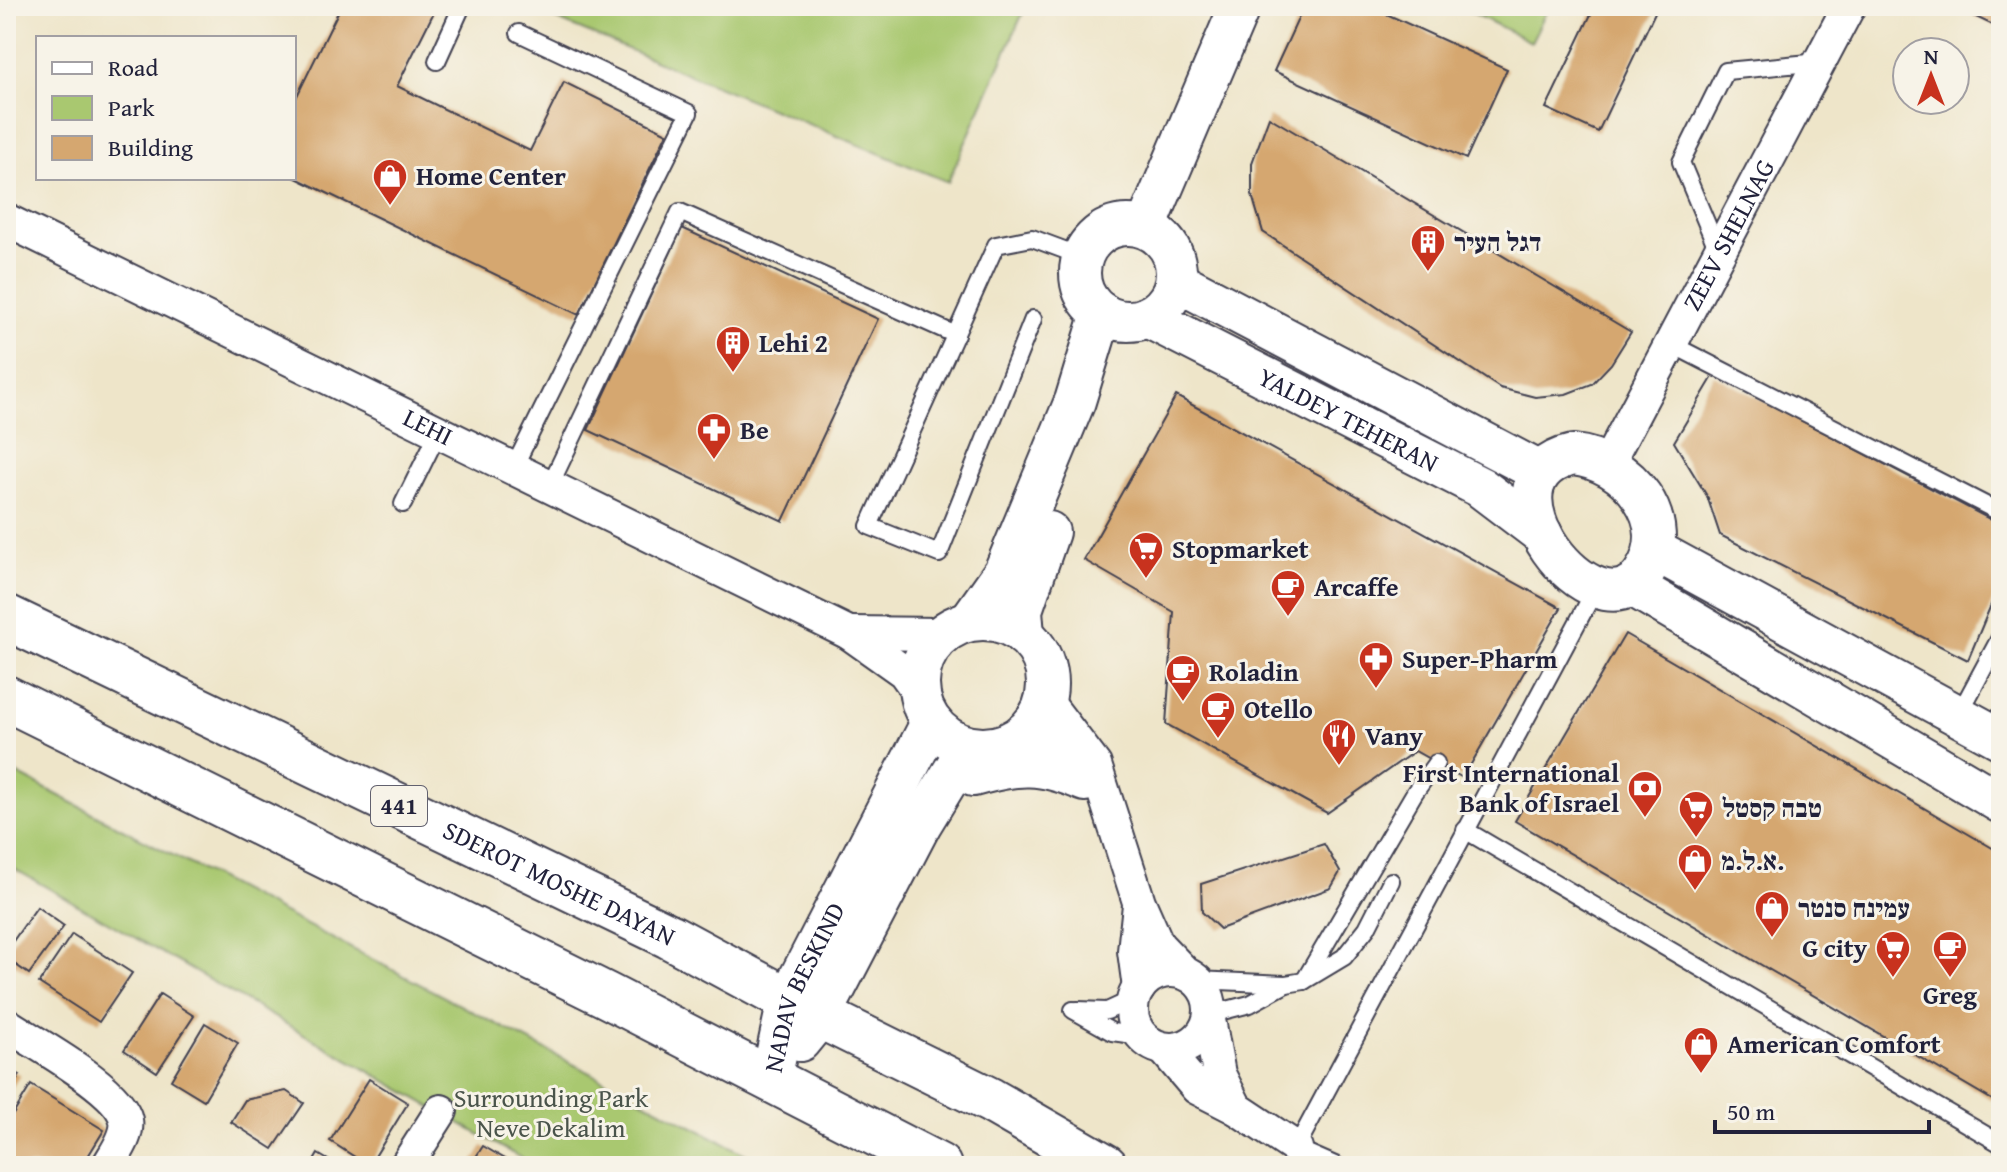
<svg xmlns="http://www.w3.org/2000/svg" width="2007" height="1172" viewBox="0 0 2007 1172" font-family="'Gentium Book Plus','Frank Ruhl Libre',serif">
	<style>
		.green { fill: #a9c870; stroke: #667556; stroke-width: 2 }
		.building { fill: #d5a770 }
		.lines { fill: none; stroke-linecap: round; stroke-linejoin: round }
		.service-casing { stroke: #413f50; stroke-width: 20 }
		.minor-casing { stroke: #413f50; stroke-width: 36 }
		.tertiary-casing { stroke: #413f50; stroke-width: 44 }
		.primary-casing { stroke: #413f50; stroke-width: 48 }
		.service { stroke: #fff; stroke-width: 16 }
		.minor { stroke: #fff; stroke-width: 32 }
		.tertiary { stroke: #fff; stroke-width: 40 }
		.primary { stroke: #fff; stroke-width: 44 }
		.labels { text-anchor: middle; stroke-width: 6; stroke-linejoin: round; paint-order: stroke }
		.shield { fill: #f7f3e8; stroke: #62616f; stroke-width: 2 }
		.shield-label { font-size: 24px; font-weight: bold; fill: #22223b }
		.poi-label { font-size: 26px; font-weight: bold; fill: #22223b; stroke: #f7f3e8; text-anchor: start }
		.street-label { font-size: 26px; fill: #22223b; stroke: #f7f3e8 }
		.park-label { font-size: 26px; fill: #4a544b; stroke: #f7f3e8 }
	</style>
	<rect width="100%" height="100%" fill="#f7f3e8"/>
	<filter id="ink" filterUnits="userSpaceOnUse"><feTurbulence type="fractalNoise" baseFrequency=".0125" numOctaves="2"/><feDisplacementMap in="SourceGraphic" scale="16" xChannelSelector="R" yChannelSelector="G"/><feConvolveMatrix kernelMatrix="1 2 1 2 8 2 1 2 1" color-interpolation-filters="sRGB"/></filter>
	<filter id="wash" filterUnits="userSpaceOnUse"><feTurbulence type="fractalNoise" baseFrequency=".006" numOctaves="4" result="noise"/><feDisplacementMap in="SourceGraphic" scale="32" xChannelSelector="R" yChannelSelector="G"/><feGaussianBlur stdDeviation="1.8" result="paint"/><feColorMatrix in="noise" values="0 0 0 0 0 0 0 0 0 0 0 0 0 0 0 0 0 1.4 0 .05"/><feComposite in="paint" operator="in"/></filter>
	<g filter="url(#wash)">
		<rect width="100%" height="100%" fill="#eee5c9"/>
		<!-- green -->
		<g class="green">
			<polygon points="524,6 1026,6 948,182"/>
			<polygon points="1459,6 1549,6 1531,42"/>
			<polygon points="6,768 768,1166 535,1166 6,864"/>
		</g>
		<g id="blocks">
			<!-- building -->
			<g class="building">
				<polygon points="341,6 437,6 397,86 530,151 564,82 667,133 579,315 294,177 294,102"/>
				<polygon points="1304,6 1369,6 1507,69 1466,159 1274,71"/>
				<polygon points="1595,6 1658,6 1598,132 1546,108"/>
				<polygon points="1953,6 2001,6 2001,29"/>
				<polygon points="1269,117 1631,332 1611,364 1592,384 1566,394 1535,397 1500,388 1263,232 1252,195 1252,163"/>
				<polygon points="682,228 878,319 783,521 588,430"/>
				<polygon points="1714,375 2001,525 2001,581 1968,660 1720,535 1707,496 1674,442"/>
				<polygon points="1176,396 1561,608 1463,778 1415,751 1327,813 1166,724 1174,612 1084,560"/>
				<polygon points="1625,634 2001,853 2001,1105 1515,821"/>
				<polygon points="1324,844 1340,872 1331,888 1220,929 1202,912 1201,884"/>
				<polygon points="37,907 64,926 29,974 6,958 6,951"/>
				<polygon points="72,934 132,973 99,1022 39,983"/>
				<polygon points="160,994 194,1016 157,1072 124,1050"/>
				<polygon points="205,1023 238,1043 204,1100 171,1080"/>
				<polygon points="6,1067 20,1075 6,1097"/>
				<polygon points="369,1079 408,1103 369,1166 330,1141"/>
				<polygon points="31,1085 104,1130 82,1166 17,1166 6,1159 6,1126"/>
				<polygon points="286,1091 304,1103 273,1149 231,1122 245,1100"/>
				<polygon points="483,1146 517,1166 470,1166"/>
				<polygon points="318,1154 338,1166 311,1166"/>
			</g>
		</g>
	</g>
	<g filter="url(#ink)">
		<use href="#blocks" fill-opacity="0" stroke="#413f50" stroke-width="2"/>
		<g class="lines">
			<!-- service casing -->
			<g class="service-casing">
				<g id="service">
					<polyline points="437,61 462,6"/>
					<polyline points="1719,253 1681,162 1726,71 1820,62"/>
					<polyline points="1033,319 939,554 869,526 996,245 1032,238 1083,257"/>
					<polyline points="1671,344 2001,513"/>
					<polyline points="514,467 689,113 519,33"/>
					<polyline points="550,485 680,212 956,335"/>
					<polyline points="403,504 439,431"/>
					<polyline points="1958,716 2001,636"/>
					<polyline points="1465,830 2001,1144"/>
					<polyline points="1196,980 1286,984"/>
					<polyline points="1304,981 1415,792 1436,763"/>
					<polyline points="1073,1010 1112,1032 1141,1036"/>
					<polyline points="1077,1010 1107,1011 1133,999"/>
					<polyline points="1211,1014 1250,1004 1286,984 1304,981 1344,957 1367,928 1391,881"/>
					<polyline points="1337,1166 1296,1148 1596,588"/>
				</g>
			</g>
			<!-- minor casing -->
			<g class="minor-casing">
				<g id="minor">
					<path id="s1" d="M6,220L849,633L904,672L919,693"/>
					<path id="s2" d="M1608,463L1849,6"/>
					<polyline points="849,633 942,634"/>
					<polyline points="1046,701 1095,765 1139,902 1158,945 1185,973"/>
					<path d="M1023,735C1051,738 1061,748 1077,770"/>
					<circle cx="1171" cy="1010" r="39"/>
					<polyline points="1139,988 1134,951 1139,905"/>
					<path d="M6,1024C34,1043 120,1088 126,1120C129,1136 115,1153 108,1166"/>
					<polyline points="1210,1025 1219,1074 1236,1108"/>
					<polyline points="1164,1049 1197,1088 1236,1108 1296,1148"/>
					<polyline points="406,1166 441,1111"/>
				</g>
			</g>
			<!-- tertiary casing -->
			<g class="tertiary-casing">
				<g id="tertiary">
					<circle cx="1128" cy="273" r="48"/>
					<polyline points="1146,227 1240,6"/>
					<polyline points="1177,281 1540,472"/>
					<path id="s3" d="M1147,317L1480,487L1542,534"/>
					<path d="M1573,455C1627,460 1679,521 1643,574C1596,643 1467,478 1573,455Z"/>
					<polyline points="1654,550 2001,739"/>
					<polyline points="1631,585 2001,803"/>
					<circle cx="983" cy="684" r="64"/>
					<polyline points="970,620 1004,572 1075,401 1102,313"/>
					<polyline points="1024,635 1022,610 1049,532"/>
					<path d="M973,776C1018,763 1041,762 1085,781"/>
					<polyline points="800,1041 822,1014 921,824 968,747"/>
					<path id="s4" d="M771,1079L788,1000L931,723"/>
				</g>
			</g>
			<!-- primary casing -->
			<g class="primary-casing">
				<g id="primary">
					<path id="s5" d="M6,617L669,936L788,1000L990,1100L1105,1166"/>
					<polyline points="6,698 606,995 939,1166"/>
				</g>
			</g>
			<!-- service -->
			<use href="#service" class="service"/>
			<!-- minor -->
			<use href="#minor" class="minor"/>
			<!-- tertiary -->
			<use href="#tertiary" class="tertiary"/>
			<!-- primary -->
			<use href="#primary" class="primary"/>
		</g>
	</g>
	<!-- icons -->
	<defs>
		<g id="shop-pin" transform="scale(1.8)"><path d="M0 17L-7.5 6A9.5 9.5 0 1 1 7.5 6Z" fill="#c8321e" stroke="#f7f3e8"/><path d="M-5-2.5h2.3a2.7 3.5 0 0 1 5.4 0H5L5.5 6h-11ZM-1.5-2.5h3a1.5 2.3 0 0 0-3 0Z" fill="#fff"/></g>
		<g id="building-pin" transform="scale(1.8)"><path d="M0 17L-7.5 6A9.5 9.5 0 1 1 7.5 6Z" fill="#c8321e" stroke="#f7f3e8"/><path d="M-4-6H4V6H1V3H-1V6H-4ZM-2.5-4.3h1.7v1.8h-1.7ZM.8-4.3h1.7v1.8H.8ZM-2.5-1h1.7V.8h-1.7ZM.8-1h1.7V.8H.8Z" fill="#fff"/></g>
		<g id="pharmacy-pin" transform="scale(1.8)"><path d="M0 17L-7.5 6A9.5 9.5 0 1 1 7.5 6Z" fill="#c8321e" stroke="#f7f3e8"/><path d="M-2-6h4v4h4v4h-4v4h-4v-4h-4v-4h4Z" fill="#fff"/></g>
		<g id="supermarket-pin" transform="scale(1.8)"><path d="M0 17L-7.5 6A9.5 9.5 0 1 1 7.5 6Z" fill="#c8321e" stroke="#f7f3e8"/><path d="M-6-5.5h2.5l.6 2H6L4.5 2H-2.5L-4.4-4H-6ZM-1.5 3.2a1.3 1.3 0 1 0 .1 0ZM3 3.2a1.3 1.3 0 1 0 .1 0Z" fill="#fff"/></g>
		<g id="cafe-pin" transform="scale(1.8)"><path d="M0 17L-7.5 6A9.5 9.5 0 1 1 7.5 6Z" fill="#c8321e" stroke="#f7f3e8"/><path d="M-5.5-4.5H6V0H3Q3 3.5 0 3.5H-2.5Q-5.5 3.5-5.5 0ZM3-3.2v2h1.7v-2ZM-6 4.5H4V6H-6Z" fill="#fff"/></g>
		<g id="restaurant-pin" transform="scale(1.8)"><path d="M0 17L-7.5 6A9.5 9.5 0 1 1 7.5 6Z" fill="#c8321e" stroke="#f7f3e8"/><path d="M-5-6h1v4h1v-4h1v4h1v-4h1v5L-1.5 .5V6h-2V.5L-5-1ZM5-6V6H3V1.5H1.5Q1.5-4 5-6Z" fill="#fff"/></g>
		<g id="bank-pin" transform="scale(1.8)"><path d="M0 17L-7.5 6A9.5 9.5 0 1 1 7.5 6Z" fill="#c8321e" stroke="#f7f3e8"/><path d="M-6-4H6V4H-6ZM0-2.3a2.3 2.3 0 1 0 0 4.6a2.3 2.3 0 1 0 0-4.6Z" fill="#fff"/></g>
	</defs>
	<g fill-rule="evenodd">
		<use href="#shop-pin" x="390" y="176"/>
		<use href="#building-pin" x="1428" y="242"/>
		<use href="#building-pin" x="733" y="343"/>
		<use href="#pharmacy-pin" x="714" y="430"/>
		<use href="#supermarket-pin" x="1146" y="549"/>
		<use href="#cafe-pin" x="1288" y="587"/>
		<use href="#pharmacy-pin" x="1376" y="659"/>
		<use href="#cafe-pin" x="1183" y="672"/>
		<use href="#cafe-pin" x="1218" y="709"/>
		<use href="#restaurant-pin" x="1339" y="736"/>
		<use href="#bank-pin" x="1645" y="788"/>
		<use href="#supermarket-pin" x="1696" y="808"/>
		<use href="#shop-pin" x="1695" y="861"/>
		<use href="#shop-pin" x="1772" y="908"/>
		<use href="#supermarket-pin" x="1893" y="948"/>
		<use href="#cafe-pin" x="1950" y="948"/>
		<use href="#shop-pin" x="1701" y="1044"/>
	</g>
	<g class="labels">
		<!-- shield labels -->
		<rect class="shield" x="371" y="786" width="56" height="40" rx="6"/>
		<g class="shield-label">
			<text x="399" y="814">441</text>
		</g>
		<!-- poi labels -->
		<g class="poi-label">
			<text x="416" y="185">Home Center</text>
			<text x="1454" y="251">דגל העיר</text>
			<text x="759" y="352">Lehi 2</text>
			<text x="740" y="439">Be</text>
			<text x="1172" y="558">Stopmarket</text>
			<text x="1314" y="596">Arcaffe</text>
			<text x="1402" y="668">Super-Pharm</text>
			<text x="1209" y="681">Roladin</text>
			<text x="1244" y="718">Otello</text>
			<text x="1365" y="745">Vany</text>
			<text x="1619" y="782" text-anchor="end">First International<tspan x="1619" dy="30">Bank of Israel</tspan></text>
			<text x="1722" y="817">טבה קסטל</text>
			<text x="1721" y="870">א.ל.מ.</text>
			<text x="1798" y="917">עמינח סנטר</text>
			<text x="1867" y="957" text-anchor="end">G city</text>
			<text x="1950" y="1004" text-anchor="middle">Greg</text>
			<text x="1727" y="1053">American Comfort</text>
		</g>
		<!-- street labels -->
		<g class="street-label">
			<text dy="9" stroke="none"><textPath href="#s2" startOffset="258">ZEEV SHELNAG</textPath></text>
			<text dy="9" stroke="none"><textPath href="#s3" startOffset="226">YALDEY TEHERAN</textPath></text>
			<text dy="9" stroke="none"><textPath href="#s1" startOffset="470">LEHI</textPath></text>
			<text dy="9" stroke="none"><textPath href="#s5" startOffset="614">SDEROT MOSHE DAYAN</textPath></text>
			<text dy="9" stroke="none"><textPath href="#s4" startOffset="98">NADAV BESKIND</textPath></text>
		</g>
		<!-- park labels -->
		<g class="park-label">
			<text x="551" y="1107">Surrounding Park<tspan x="551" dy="30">Neve Dekalim</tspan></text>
		</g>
	</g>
	<!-- margin -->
	<rect width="2007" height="1172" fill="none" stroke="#f7f3e8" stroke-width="32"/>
	<!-- legend -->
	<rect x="36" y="36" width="260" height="144" fill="#f7f3e8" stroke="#a29fa3" stroke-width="2"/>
	<rect x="52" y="62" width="40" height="12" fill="#ffffff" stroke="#a29fa3" stroke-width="2"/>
	<text x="108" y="76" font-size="24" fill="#22223b">Road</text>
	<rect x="52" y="96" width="40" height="24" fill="#a9c870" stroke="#a29fa3" stroke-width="2"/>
	<text x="108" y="116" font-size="24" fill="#22223b">Park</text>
	<rect x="52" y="136" width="40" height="24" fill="#d5a770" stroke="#a29fa3" stroke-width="2"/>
	<text x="108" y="156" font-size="24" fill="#22223b">Building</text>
	<!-- north arrow -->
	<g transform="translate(1931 76)"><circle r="38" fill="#f7f3e8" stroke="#a29fa3" stroke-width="2"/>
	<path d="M0-6L14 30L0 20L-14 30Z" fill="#c8321e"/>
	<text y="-12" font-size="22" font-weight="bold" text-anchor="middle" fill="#22223b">N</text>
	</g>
	<!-- scale -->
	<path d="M1715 1120v12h214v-12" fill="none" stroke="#22223b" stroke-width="4"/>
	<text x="1727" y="1120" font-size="24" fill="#22223b" stroke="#f7f3e8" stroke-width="6" paint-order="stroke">50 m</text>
</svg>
